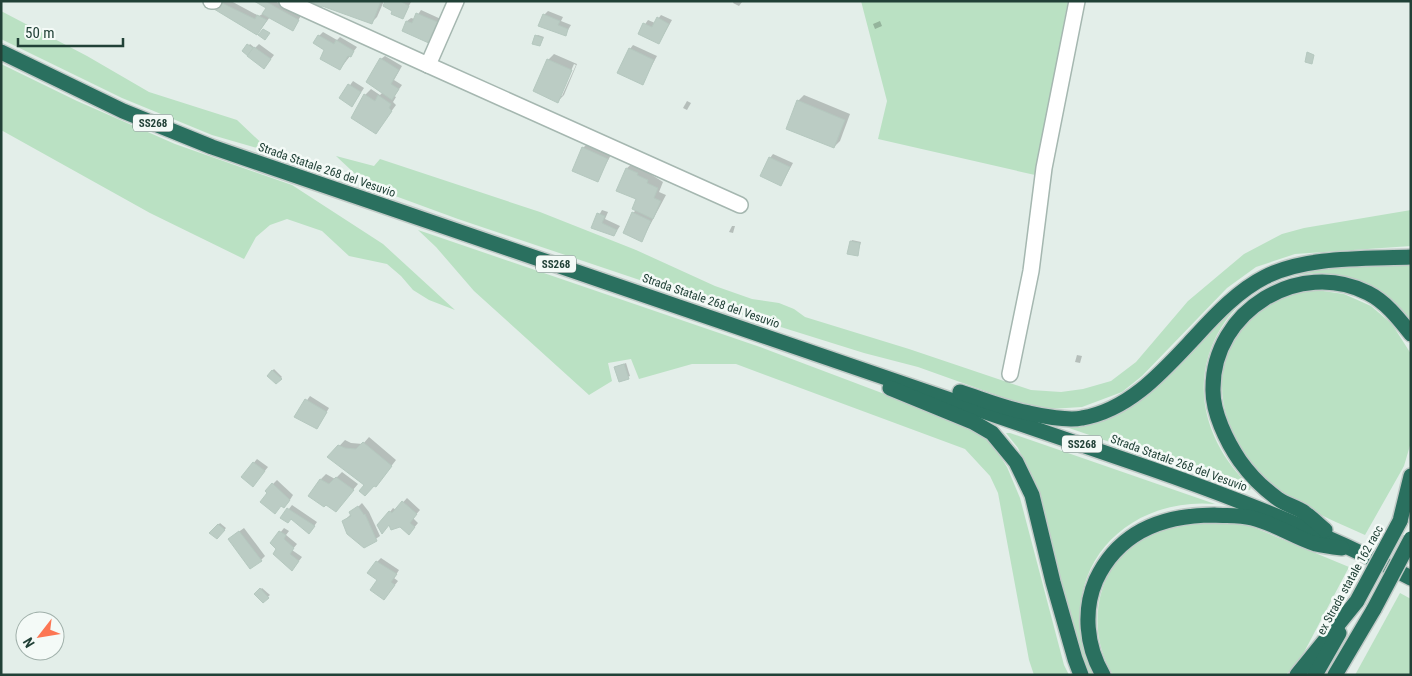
<svg xmlns="http://www.w3.org/2000/svg" width="1412" height="676" viewBox="0 0 1412 676" font-family="'Roboto Condensed',sans-serif">
	<style>
		.green { fill: #bae1c3 }
		.shadow { fill: #0003; fill-rule: evenodd }
		.building { fill: #bbccc4; stroke: #b5c8bf }
		.lines { fill: none; stroke-linecap: round; stroke-linejoin: round }
		.minor-casing { stroke: #a5b7b0; stroke-width: 18 }
		.highway-casing { stroke: #c1cac7; stroke-width: 18 }
		.minor { stroke: #fff; stroke-width: 15 }
		.highway { stroke: #2a705f; stroke-width: 15 }
		.highway-bridge-casing { stroke: #c1cac7; stroke-width: 18; stroke-linecap: butt }
		.highway-bridge { stroke: #2a705f; stroke-width: 15 }
		.labels { text-anchor: middle; stroke-width: 5; stroke-linejoin: round; paint-order: stroke }
		.shield { fill: #f4faf7; stroke: #607871; stroke-width: 1 }
		.shield-label { font-size: 11px; font-weight: bold; fill: #214137 }
		.street-label { font-size: 12px; fill: #214137; stroke: #f4faf7 }
	</style>
	<rect width="100%" height="100%" fill="#e3eee9"/>
	<!-- green -->
	<g class="green">
		<polygon points="861,1 1068,1 1035,175 878,139 887,101"/>
		<polygon points="1,11 87,56 149,92 237,120 271,152 212,135 122,98 1,39"/>
		<polygon points="1,64 77,101 175,144 292,185 383,244 455,310 429,300 413,290 401,276 387,264 349,256 322,231 287,219 270,225 256,237 244,259 150,213 1,130"/>
		<polygon points="336,156 374,166 380,159 540,212 636,250 715,286 752,299 779,303 794,309 805,317 909,349 1031,390 1061,392 1083,389 1111,381 1136,362 1188,301 1244,254 1282,234 1304,228 1411,210 1411,246 1295,254 1256,267 1227,288 1142,376 1122,392 1082,407 1050,409 1030,407 918,367 864,353 768,323 458,219 368,186"/>
		<polygon points="418,230 760,347 972,427 991,442 1007,467 1020,498 1064,665 1069,675 1034,675 1029,660 998,493 990,476 965,449 736,364 692,364 639,379 631,359 608,363 612,381 589,395 474,291 436,247"/>
		<path d="M1411,263V321C1394,300 1372,284 1346,277C1276,259 1210,309 1204,380C1201,421 1222,461 1251,487L1250,490L1066,427L1102,418L1249,291L1302,269Z"/>
		<path d="M1316,290L1344,294L1371,306L1392,324L1411,354V442L1404,466L1365,535C1323,516 1285,502 1253,467C1241,454 1233,437 1228,421C1206,353 1246,296 1316,290Z"/>
		<path d="M1006,433H1010L1215,504C1138,497 1069,553 1082,635C1084,649 1090,662 1095,675H1089L1085,667L1034,483L1018,448Z"/>
		<path d="M1211,521L1243,523L1349,567L1301,658L1286,675H1113C1083,628 1097,557 1151,533C1170,525 1190,523 1211,521Z"/>
		<polygon points="1400,593 1411,599 1411,675 1355,675"/>
	</g>
	<!-- shadow -->
	<g class="shadow">
		<polygon points="219,1 231,1 259,16 264,13 267,7 257,1 275,1 301,16 292,29 270,17 260,30"/>
		<polygon points="306,1 384,1 377,17 371,23 323,5 320,8"/>
		<polygon points="387,1 410,1 411,2 403,17"/>
		<polygon points="734,1 740,1 742,2 739,6 733,3"/>
		<polygon points="421,10 443,20 435,39 403,31 407,21 411,18 415,19"/>
		<polygon points="548,11 563,17 561,21 571,25 565,35 544,15"/>
		<polygon points="661,15 672,20 659,43 639,33 648,20 655,23"/>
		<polygon points="880,21 882,26 875,29 873,24"/>
		<polygon points="323,32 337,40 340,37 357,47 340,69 319,36"/>
		<polygon points="538,35 544,37 540,45 536,36"/>
		<polygon points="250,44 255,48 259,44 274,55 267,64 244,51"/>
		<polygon points="633,45 657,56 642,83 630,49"/>
		<path d="M554,54L577,64L564,95L558,101L548,60ZM574,64L576,65L562,96H560Z"/>
		<polygon points="385,56 402,66 394,80 402,85 394,96 396,97 393,102 396,105 376,132 365,95 371,89 380,95 383,92 381,59"/>
		<polygon points="353,81 364,88 352,106 341,98"/>
		<polygon points="804,95 850,114 840,141 834,147 798,101"/>
		<polygon points="687,101 691,103 687,110 683,108"/>
		<polygon points="587,144 611,155 597,180 583,148"/>
		<polygon points="773,154 793,163 781,185 770,158"/>
		<polygon points="633,163 663,182 659,192 666,195 642,240 633,213 636,210 637,199 627,168"/>
		<polygon points="602,210 608,212 605,219 620,226 614,235 592,227"/>
		<polygon points="732,226 735,226 733,233 729,232"/>
		<polygon points="852,240 861,242 857,255 851,242"/>
		<polygon points="1077,355 1082,356 1080,363 1075,362"/>
		<polygon points="626,363 630,376 620,380 615,367"/>
		<polygon points="274,369 282,377 276,383 268,375"/>
		<polygon points="310,396 329,408 320,423 295,417"/>
		<polygon points="369,437 396,460 376,486 365,485 329,457 345,440 351,443 363,444"/>
		<polygon points="257,459 268,467 256,482 242,477"/>
		<polygon points="342,472 358,484 336,510 326,504 321,479 326,474 335,479"/>
		<polygon points="277,480 293,495 288,503 281,505 266,491"/>
		<polygon points="407,498 420,510 413,518 418,523 413,529 390,512 393,508 396,510"/>
		<polygon points="362,503 369,512 380,536 364,547 348,534 343,522"/>
		<polygon points="292,505 317,522 312,529 292,518 282,518"/>
		<polygon points="220,523 226,528 217,538 211,533"/>
		<polygon points="244,528 265,556 261,560 233,536"/>
		<polygon points="284,528 289,531 286,535 297,544 292,550 302,557 295,566 272,543"/>
		<polygon points="381,558 399,570 394,578 398,581 384,599 378,580 377,562"/>
		<polygon points="262,588 270,595 263,601 256,594"/>
	</g>
	<!-- building -->
	<g class="building">
		<polygon points="218,1 255,19 257,15 267,20 257,35 214,9"/>
		<polygon points="254,1 265,1 299,20 293,31 262,14 266,8"/>
		<polygon points="305,1 381,1 372,24 322,6 320,10"/>
		<polygon points="385,1 400,1 409,6 403,19 391,14 392,11 383,6"/>
		<polygon points="416,13 440,23 431,44 402,31 406,21 412,23"/>
		<polygon points="543,14 560,21 558,25 568,29 566,36 538,26"/>
		<polygon points="657,17 669,24 659,44 638,34 643,23 652,27"/>
		<polygon points="263,29 270,33 265,40 258,35"/>
		<polygon points="318,35 334,44 336,40 354,51 351,57 348,56 340,70 320,59 324,50 313,43"/>
		<polygon points="535,35 543,38 540,46 532,44"/>
		<polygon points="247,44 253,48 248,56 242,51"/>
		<polygon points="254,47 271,59 264,69 247,56"/>
		<polygon points="629,48 654,60 643,85 617,73"/>
		<polygon points="1307,52 1314,55 1312,64 1305,62"/>
		<polygon points="380,58 399,70 391,84 399,89 392,100 366,82"/>
		<polygon points="547,59 572,70 558,103 533,91"/>
		<polygon points="348,84 361,92 352,107 339,98"/>
		<polygon points="364,94 375,101 378,95 391,104 389,108 392,111 376,134 351,118"/>
		<polygon points="797,100 845,120 834,148 786,129"/>
		<polygon points="582,147 608,159 598,182 572,171"/>
		<polygon points="769,157 790,167 781,186 760,176"/>
		<polygon points="626,168 638,173 637,175 648,180 647,183 658,188 654,198 661,201 653,219 632,209 636,199 616,191"/>
		<polygon points="632,212 651,221 642,242 623,233"/>
		<polygon points="597,213 605,216 602,223 617,230 614,236 591,228"/>
		<polygon points="850,241 860,243 858,256 847,254"/>
		<polygon points="624,364 629,379 619,382 614,367"/>
		<polygon points="272,370 282,379 276,384 267,376"/>
		<polygon points="305,399 327,412 317,429 294,417"/>
		<polygon points="363,442 392,466 376,487 374,486 365,496 359,491 364,485 327,457 338,445 345,448 356,449"/>
		<polygon points="253,462 265,471 253,487 241,477"/>
		<polygon points="336,477 354,490 336,512 326,505 324,507 308,496 320,479 329,484"/>
		<polygon points="272,483 290,500 284,508 281,506 275,514 260,502 267,493 265,491"/>
		<polygon points="402,501 417,514 410,523 415,527 409,535 400,527 391,530 389,525 382,534 377,525 389,511 392,513"/>
		<polygon points="358,506 364,515 365,514 377,541 364,548 347,534 342,521 351,516 349,512"/>
		<polygon points="287,508 315,526 309,534 291,519 288,523 280,518"/>
		<polygon points="218,524 225,530 217,539 209,533"/>
		<polygon points="239,531 262,561 250,569 228,539"/>
		<polygon points="279,531 286,535 284,539 294,548 290,554 299,561 292,571 273,554 276,549 270,543"/>
		<polygon points="376,561 397,574 391,582 395,585 384,600 370,590 377,580 367,573"/>
		<polygon points="260,588 269,598 263,603 254,594"/>
	</g>
	<g class="lines">
		<!-- minor casing -->
		<g class="minor-casing">
			<g id="minor">
				<polyline points="211,1 214,1"/>
				<polyline points="287,1 428,65 456,1"/>
				<polyline points="428,65 740,205"/>
				<polyline points="1010,374 1031,271 1044,168 1077,1"/>
			</g>
		</g>
		<!-- highway casing -->
		<g class="highway-casing">
			<g id="highway">
				<path d="M1,52L123,111L212,147L1152,469C1241,500 1327,534 1411,578"/>
				<polyline points="890,388 973,422 992,433 1016,462 1032,495 1053,582 1075,659 1081,675"/>
				<path d="M960,392C982,399 1006,409 1029,413C1042,416 1069,421 1082,418C1130,410 1164,370 1196,336C1216,314 1239,290 1265,277C1305,256 1366,259 1411,257"/>
				<polyline points="1400,521 1411,476"/>
				<path d="M1325,530C1318,524 1312,518 1305,513C1297,507 1286,505 1278,499C1264,489 1250,475 1240,461C1227,442 1212,412 1213,388C1213,311 1299,258 1368,293C1386,302 1399,319 1411,334"/>
				<path d="M1103,675C1086,646 1083,610 1096,580C1119,531 1163,515 1214,515C1227,516 1240,515 1252,518C1274,523 1294,537 1316,544C1324,546 1333,547 1342,548"/>
				<polyline points="1297,675 1357,601"/>
				<polyline points="1315,675 1339,633"/>
				<polyline points="1335,675 1374,609"/>
			</g>
		</g>
		<!-- minor -->
		<use href="#minor" class="minor"/>
		<!-- highway -->
		<use href="#highway" class="highway"/>
		<!-- highway-bridge casing -->
		<g class="highway-bridge-casing">
			<g id="highway-bridge">
				<polyline points="1357,601 1400,521"/>
				<polyline points="1374,609 1411,539"/>
			</g>
		</g>
		<!-- highway-bridge -->
		<use href="#highway-bridge" class="highway-bridge"/>
	</g>
	<g class="labels">
		<!-- shield labels -->
		<g class="shield">
			<rect x="133" y="114.5" width="40" height="17" rx="4"/>
			<rect x="536" y="255.5" width="40" height="17" rx="4"/>
			<rect x="1062" y="435.5" width="40" height="17" rx="4"/>
		</g>
		<g class="shield-label">
			<text x="153" y="127">SS268</text>
			<text x="556" y="268">SS268</text>
			<text x="1082" y="448">SS268</text>
		</g>
		<!-- street labels -->
		<g class="street-label">
			<text transform="translate(327 170) rotate(19)" y="4">Strada Statale 268 del Vesuvio</text>
			<text transform="translate(711 301) rotate(19)" y="4">Strada Statale 268 del Vesuvio</text>
			<text transform="translate(1179 463) rotate(20)" y="4">Strada Statale 268 del Vesuvio</text>
			<text transform="translate(1350 580) rotate(-61)" y="4">ex Strada statale 162 racc</text>
		</g>
	</g>
	<!-- border -->
	<rect width="1412" height="676" fill="none" stroke="#214137" stroke-width="5"/>
	<!-- north arrow -->
	<g transform="translate(40 636) rotate(239)"><circle r="24" fill="#f4faf7" stroke="#a0b0aa"/>
	<path d="M0-4L9 19L0 12L-9 19Z" fill="#fc7653"/>
	<text y="-8" font-size="14" font-weight="bold" text-anchor="middle" fill="#214137">N</text>
	</g>
	<!-- scale -->
	<path d="M18 38v8h105v-8" fill="none" stroke="#214137" stroke-width="2.5"/>
	<text x="25" y="38" font-size="15" fill="#214137" stroke="#f4faf7" stroke-width="4" paint-order="stroke">50 m</text>
</svg>
